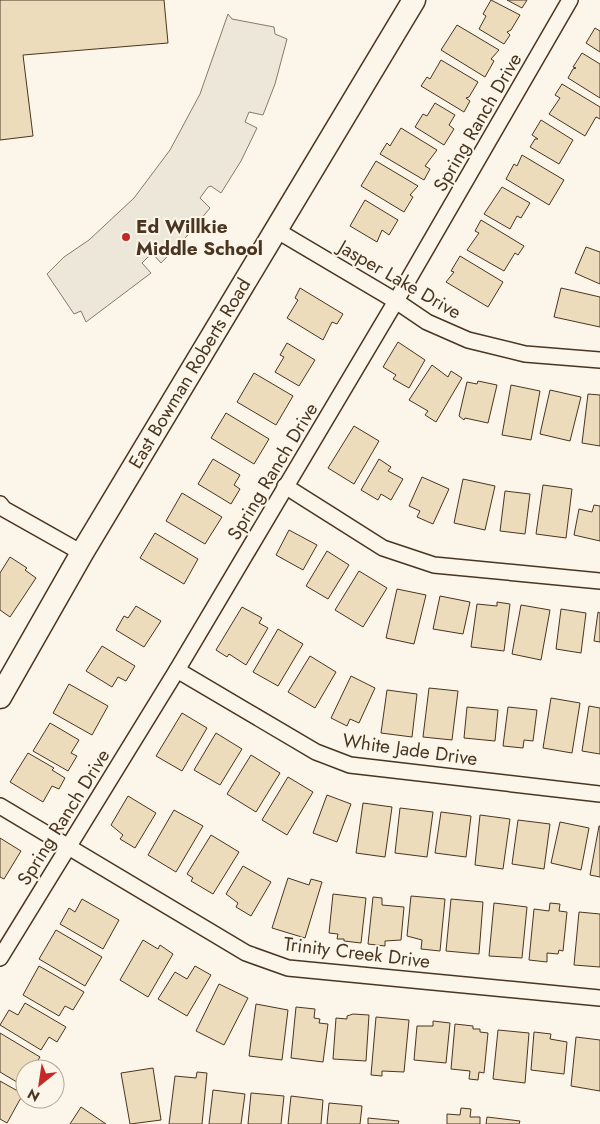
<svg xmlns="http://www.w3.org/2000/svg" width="600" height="1124" viewBox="0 0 600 1124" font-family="Jost,sans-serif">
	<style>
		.parking { fill: #ede7d9; stroke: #887966 }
		.building { fill: #ecdcbc; stroke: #4a3520 }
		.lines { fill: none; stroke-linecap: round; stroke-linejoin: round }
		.street-casing { stroke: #4a3520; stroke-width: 18 }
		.secondary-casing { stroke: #4a3520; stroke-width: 25 }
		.street { stroke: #fbf6e9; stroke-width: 15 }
		.secondary { stroke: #fbf6e9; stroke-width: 22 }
		.poi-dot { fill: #c62828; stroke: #fbf6e9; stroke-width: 2 }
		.labels { text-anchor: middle; stroke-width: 4; stroke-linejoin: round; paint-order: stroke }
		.street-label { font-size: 19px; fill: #4a3520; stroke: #fbf6e9 }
		.poi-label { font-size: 19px; font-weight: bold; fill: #4a3520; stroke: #fbf6e9; text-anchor: start }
	</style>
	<rect width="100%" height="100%" fill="#fbf6e9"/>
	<!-- parking -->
	<polygon class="parking" points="228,14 232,19 274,27 275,34 287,39 275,84 263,115 249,112 245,122 257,128 241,161 221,193 211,186 208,187 200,198 210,208 187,236 161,263 153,254 148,257 142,263 151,273 86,322 81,311 74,314 47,274 64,257 89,240 134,198 170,150 200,94"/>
	<!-- building -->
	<g class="building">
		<polygon points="0,0 164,0 168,43 23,55 33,136 0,140"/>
		<polygon points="491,0 520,15 511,30 507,32 510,35 504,44 479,29 486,16 483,14"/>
		<polygon points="507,0 527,0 522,8"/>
		<polygon points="457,25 499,50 491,59 494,61 485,77 441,50"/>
		<polygon points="595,28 600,31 600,52 586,43"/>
		<polygon points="582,53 600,64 600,98 568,78 573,69 576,68 573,67"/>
		<polygon points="441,60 478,82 469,97 466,98 470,101 464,112 421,86 427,77 430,79"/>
		<polygon points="562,84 600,107 600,119 596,117 585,136 549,114 560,98 555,95"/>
		<polygon points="435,103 455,115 449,125 454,129 444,145 415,127 423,114 427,116"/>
		<polygon points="541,120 573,140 559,164 530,147 535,139 538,139 532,135"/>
		<polygon points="401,128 437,150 425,166 430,169 424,180 380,154 387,143 390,146"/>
		<polygon points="522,155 564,180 549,205 506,179 514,164 517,166"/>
		<polygon points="376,161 418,186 410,195 413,197 404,212 361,186"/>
		<polygon points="502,187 530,203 521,218 517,216 510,229 484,214"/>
		<polygon points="365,200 398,220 389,235 382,230 377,242 350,226"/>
		<polygon points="481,220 524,246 518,255 515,253 504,271 467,250 479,233 475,231"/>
		<polygon points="586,247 600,252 600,284 575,273"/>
		<polygon points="460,256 503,282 488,307 446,282 454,272 451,271"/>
		<polygon points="300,288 343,314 337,324 332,322 323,340 287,318 298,300 295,298"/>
		<polygon points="561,288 600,297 600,327 554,317"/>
		<polygon points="398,342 425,360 409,388 393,379 396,375 383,367"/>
		<polygon points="287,343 315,360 299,386 275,372 284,357 280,355"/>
		<polygon points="432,365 448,377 451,371 462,378 436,422 425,415 428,411 409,400"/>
		<polygon points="254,373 293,396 276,425 237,402"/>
		<polygon points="478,381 497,385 488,423 465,418 464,420 459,416 467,382 477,384"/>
		<polygon points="511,385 540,391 531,440 502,435"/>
		<polygon points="550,390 581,397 570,441 540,434"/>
		<polygon points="588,394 600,395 600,446 582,443"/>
		<polygon points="226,413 269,439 254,464 211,438"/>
		<polygon points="354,426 379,441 354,484 328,468"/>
		<polygon points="213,459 240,475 234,485 240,489 231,504 198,484"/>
		<polygon points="379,459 391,467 388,471 403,479 391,500 381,494 378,500 361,490"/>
		<polygon points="422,477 449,489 433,524 417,517 420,511 409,506"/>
		<polygon points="463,479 495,486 485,530 454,523"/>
		<polygon points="543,485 572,489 566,538 536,534"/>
		<polygon points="505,491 530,494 525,534 500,531"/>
		<polygon points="182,493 222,517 205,544 166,521"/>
		<polygon points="594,505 600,506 600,541 574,535 579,509 592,512"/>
		<polygon points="289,530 317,545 303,570 276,555"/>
		<polygon points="155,533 198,559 184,584 140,558"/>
		<polygon points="327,551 349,565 328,599 306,586"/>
		<polygon points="10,557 27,568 25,570 36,578 10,617 0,610 0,573"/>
		<polygon points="359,571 387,588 363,627 335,610"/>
		<polygon points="397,589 426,595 414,644 386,638"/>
		<polygon points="440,596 470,602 463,634 433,629"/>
		<polygon points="497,602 510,604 504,651 471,647 477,604 497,606"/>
		<polygon points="521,605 550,610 541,660 512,654"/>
		<polygon points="136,606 161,621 144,647 116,630 124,616 128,618"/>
		<polygon points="242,607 262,618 259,623 268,628 246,665 229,654 227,657 216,650"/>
		<polygon points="561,609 586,613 581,653 556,649"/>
		<polygon points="598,612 600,613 600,642 594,641"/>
		<polygon points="278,629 303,644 278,686 253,672"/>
		<polygon points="102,646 135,666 126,681 118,677 112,687 86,671"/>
		<polygon points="310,656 336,672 315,708 288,692"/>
		<polygon points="351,676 375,688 359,723 350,719 347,726 331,718"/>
		<polygon points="69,684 108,706 92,735 53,713"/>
		<polygon points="429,688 458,691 452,740 423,737"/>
		<polygon points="387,690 417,694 412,737 381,733"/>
		<polygon points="551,698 580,703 572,753 543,748"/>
		<polygon points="589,706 600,708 600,754 582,751"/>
		<polygon points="467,707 498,710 495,741 464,738"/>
		<polygon points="508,707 537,710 533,741 524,740 523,748 503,746"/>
		<polygon points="182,713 207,728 182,771 156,756"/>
		<polygon points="50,723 79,740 71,753 77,756 68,771 33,751"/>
		<polygon points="216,733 242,749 220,785 194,770"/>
		<polygon points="28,753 54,768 52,770 65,778 59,789 52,786 43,802 10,782"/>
		<polygon points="251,755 280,773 256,812 227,794"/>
		<polygon points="288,777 313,792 287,835 262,820"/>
		<polygon points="327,795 351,804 337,842 313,833"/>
		<polygon points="128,796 156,813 135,848 120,839 123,835 111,825"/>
		<polygon points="363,803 392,807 385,857 356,853"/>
		<polygon points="400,808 433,812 427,857 395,853"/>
		<polygon points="174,810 203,826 176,872 148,855"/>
		<polygon points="441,812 471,816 466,857 435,853"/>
		<polygon points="480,815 510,819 503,869 475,865"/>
		<polygon points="518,820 550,824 544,869 512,864"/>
		<polygon points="560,822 589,828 581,870 551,863"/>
		<polygon points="599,826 600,826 600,877 590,875"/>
		<polygon points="211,835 239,852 213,894 191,881 193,878 187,874"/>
		<polygon points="0,838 21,851 4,879 0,877"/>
		<polygon points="243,866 271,882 251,916 236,907 238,903 226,894"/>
		<polygon points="288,878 309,885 311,879 322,882 305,938 272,928"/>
		<polygon points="333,894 366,898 361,943 344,941 344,939 337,939 338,934 329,933"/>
		<polygon points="411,896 445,899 440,951 421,949 422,940 407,936"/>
		<polygon points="373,897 382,898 382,905 404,907 401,940 385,941 385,946 368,944"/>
		<polygon points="82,899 119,920 103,949 60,924 69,908 75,912"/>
		<polygon points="451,899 483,902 479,954 446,951"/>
		<polygon points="494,903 527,907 522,958 489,956"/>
		<polygon points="550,903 560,904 559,911 567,912 563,951 559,950 558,954 547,953 547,962 529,960 534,909 549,911"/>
		<polygon points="579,912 600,914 600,967 574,965"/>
		<polygon points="56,930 102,957 85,986 39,959"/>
		<polygon points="143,940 158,949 160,945 173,954 148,997 120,980"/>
		<polygon points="39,966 84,992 73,1010 65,1006 59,1016 23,995"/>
		<polygon points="195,966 211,975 187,1016 158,999 175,972 187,979"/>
		<polygon points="219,984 248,998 224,1045 196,1031"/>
		<polygon points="25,1003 66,1027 57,1042 49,1037 41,1050 0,1025 9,1010 18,1015"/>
		<polygon points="256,1004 288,1010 282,1060 249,1056"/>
		<polygon points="296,1007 315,1009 314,1018 320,1019 319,1023 328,1024 323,1062 291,1058"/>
		<polygon points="353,1014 369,1015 366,1061 333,1059 336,1018 347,1019 347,1016"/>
		<polygon points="376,1017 409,1020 404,1072 382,1071 382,1076 371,1075"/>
		<polygon points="433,1021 450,1023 446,1063 414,1060 417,1026 433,1026"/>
		<polygon points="455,1024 473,1026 473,1029 480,1029 480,1032 488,1033 484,1073 479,1072 478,1080 469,1079 470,1071 451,1069"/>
		<polygon points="498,1030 529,1033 525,1083 493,1079"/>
		<polygon points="534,1032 551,1034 550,1039 567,1042 564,1074 531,1070"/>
		<polygon points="0,1033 40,1057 32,1069 25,1069 25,1081 22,1085 0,1072"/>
		<polygon points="576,1037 600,1040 600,1091 571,1086"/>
		<polygon points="153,1068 161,1120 130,1124 121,1073"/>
		<polygon points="197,1072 207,1073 202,1124 169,1124 175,1076 196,1078"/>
		<polygon points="0,1081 23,1094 7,1123 0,1119"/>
		<polygon points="213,1090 245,1094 241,1124 209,1124"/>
		<polygon points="251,1093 284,1096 281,1124 248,1124"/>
		<polygon points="291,1096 323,1100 321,1124 288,1124"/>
		<polygon points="329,1103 362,1106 360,1124 327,1124"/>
		<polygon points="81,1107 106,1124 70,1124"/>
		<polygon points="461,1108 471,1109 470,1117 480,1117 480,1124 447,1124 447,1114 460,1115"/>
		<polygon points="487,1117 520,1121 519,1124 486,1124"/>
		<polygon points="368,1118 399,1121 398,1124 368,1124"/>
	</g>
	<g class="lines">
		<!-- street casing -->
		<g class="street-casing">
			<g id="street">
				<polyline points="276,230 396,301 427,322 468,340 525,354 600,360"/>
				<polyline points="285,486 383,548 434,565 600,581"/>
				<polyline points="0,504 4,509 82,553"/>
				<polyline points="177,670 316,752 350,765 600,794"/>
				<polyline points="0,806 246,953 288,968 600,998"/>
				<polyline points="0,958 177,670 396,301 570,0"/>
			</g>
		</g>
		<!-- secondary casing -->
		<g class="secondary-casing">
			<polyline id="secondary" points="0,697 82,553 414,0"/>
		</g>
		<!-- street -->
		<use href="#street" class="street"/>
		<!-- secondary -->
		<use href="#secondary" class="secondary"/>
	</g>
	<!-- markers -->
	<circle class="poi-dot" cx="126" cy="237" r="5"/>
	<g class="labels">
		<!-- street labels -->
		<g class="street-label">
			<text transform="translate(477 122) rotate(-60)" y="7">Spring Ranch Drive</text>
			<text transform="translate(400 279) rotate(30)" y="7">Jasper Lake Drive</text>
			<text transform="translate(189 373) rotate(-59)" y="7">East Bowman Roberts Road</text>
			<text transform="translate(272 471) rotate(-59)" y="7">Spring Ranch Drive</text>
			<text transform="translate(410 749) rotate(8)" y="7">White Jade Drive</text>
			<text transform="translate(63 817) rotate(-58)" y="7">Spring Ranch Drive</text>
			<text transform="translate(357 952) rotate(7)" y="7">Trinity Creek Drive</text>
		</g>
		<!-- poi labels -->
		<g class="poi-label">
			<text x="136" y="233">Ed Willkie<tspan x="136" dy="22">Middle School</tspan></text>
		</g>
	</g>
	<!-- north arrow -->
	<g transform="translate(40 1084) rotate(210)"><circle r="24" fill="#fbf6e9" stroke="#b4a999"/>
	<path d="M0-4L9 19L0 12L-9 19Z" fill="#c62828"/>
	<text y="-8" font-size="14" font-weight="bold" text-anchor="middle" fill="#4a3520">N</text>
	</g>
</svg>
